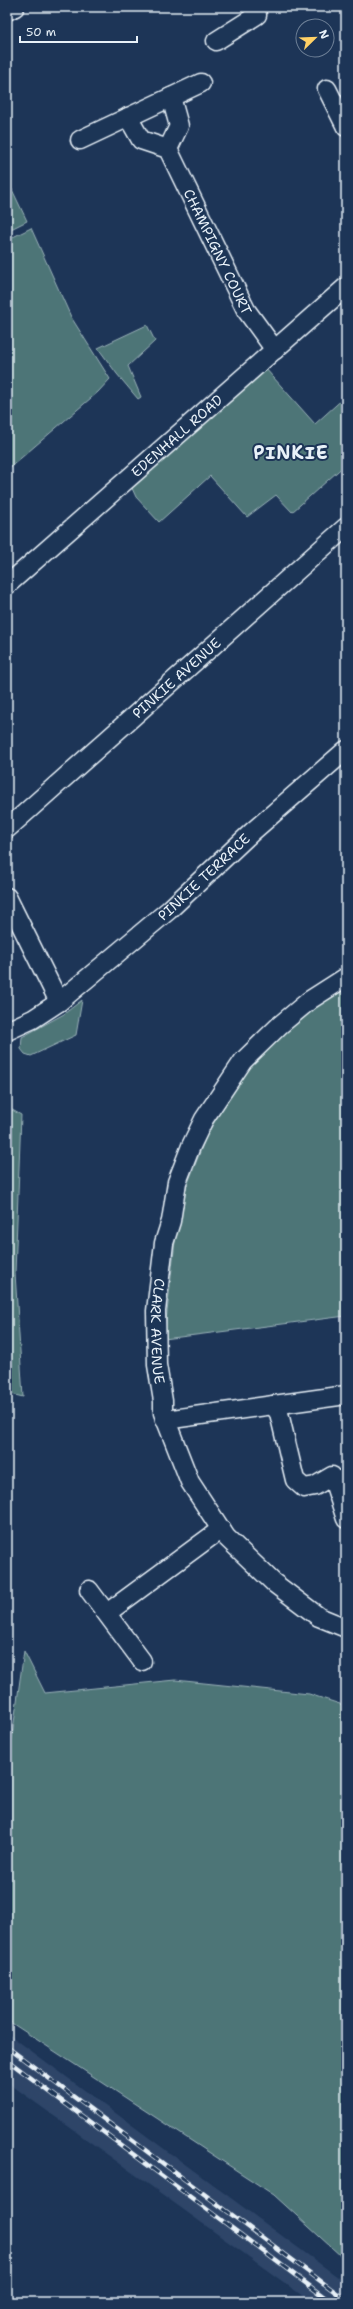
<svg xmlns="http://www.w3.org/2000/svg" width="353" height="2309" viewBox="0 0 353 2309" font-family="'Shantell Sans',sans-serif">
	<style>
		.built { fill: #2d4568 }
		.green { fill: #4d7477; stroke: #9ab2b8 }
		.lines { fill: none; stroke-linecap: round; stroke-linejoin: round }
		.minor-casing { stroke: #e8f1f8; stroke-width: 21 }
		.minor { stroke: #1d3557; stroke-width: 18 }
		.rail-casing { stroke: #e8f1f8; stroke-width: 4.5 }
		.rail { stroke: #1d3557; stroke-width: 3; stroke-dasharray: 9; stroke-linecap: butt }
		.labels { text-anchor: middle; stroke-width: 4; stroke-linejoin: round; paint-order: stroke }
		.street-label { font-size: 14px; fill: #e8f1f8; stroke: #1d3557 }
		.district-label { font-size: 18px; font-weight: bold; letter-spacing: 1px; fill: #e8f1f8; stroke: #1d3557 }
	</style>
	<rect width="100%" height="100%" fill="#1d3557"/>
	<filter id="ink" filterUnits="userSpaceOnUse"><feTurbulence type="fractalNoise" baseFrequency=".025" numOctaves="2"/><feDisplacementMap in="SourceGraphic" scale="8" xChannelSelector="R" yChannelSelector="G"/><feConvolveMatrix kernelMatrix="1 2 1 2 8 2 1 2 1" color-interpolation-filters="sRGB"/></filter>
	<g filter="url(#ink)">
		<!-- built -->
		<polygon class="built" points="7,2033 346,2283 346,2302 311,2302 7,2082"/>
		<!-- green -->
		<g class="green">
			<polygon points="7,179 27,221 7,231"/>
			<polygon points="31,228 71,317 110,379 98,392 7,470 7,240"/>
			<polygon points="147,325 155,341 128,366 141,397 138,399 117,374 98,348"/>
			<polygon points="265,368 315,424 346,396 346,464 292,512 276,495 247,517 210,476 159,522 136,497 131,486"/>
			<polygon points="346,984 346,1316 164,1339 179,1206 207,1134 252,1061 341,986"/>
			<polygon points="82,1000 76,1035 31,1056 25,1054 21,1049 22,1037 64,1014"/>
			<polygon points="7,1107 21,1115 15,1273 23,1397 11,1394 7,1389"/>
			<polygon points="24,1651 45,1693 175,1680 309,1694 346,1706 346,2264 342,2257 274,2195 7,2020 7,1773"/>
		</g>
		<g class="lines">
			<!-- minor casing -->
			<g class="minor-casing">
				<g id="minor">
					<polyline points="7,11 15,7"/>
					<polyline points="216,41 257,15 253,7"/>
					<polyline points="327,89 346,127"/>
					<path id="s1" d="M128,117L141,140L168,149L246,310L275,350"/>
					<polyline points="80,140 201,83"/>
					<polyline points="168,149 179,126 171,97"/>
					<path id="s2" d="M7,585L346,287"/>
					<path id="s3" d="M7,829L346,527"/>
					<polyline points="7,897 59,1002"/>
					<path id="s4" d="M346,977L310,1000L280,1025L243,1061L204,1119L191,1146L177,1182L171,1221L164,1243L156,1311L157,1365L163,1401V1413L190,1482L226,1537L274,1583L319,1617L346,1628"/>
					<path id="s5" d="M7,1031L33,1019L59,1002L169,910L252,832L346,750"/>
					<polyline points="273,1405 279,1413 295,1480 304,1488 315,1486 332,1476 346,1519"/>
					<polyline points="165,1420 346,1395"/>
					<polyline points="89,1590 142,1661"/>
					<polyline points="107,1613 221,1529"/>
				</g>
			</g>
			<!-- minor -->
			<use href="#minor" class="minor"/>
			<!-- rail casing -->
			<g class="rail-casing">
				<g id="rail">
					<polyline points="7,2047 346,2300"/>
					<polyline points="7,2060 331,2302"/>
				</g>
			</g>
			<!-- rail -->
			<use href="#rail" class="rail"/>
		</g>
	</g>
	<g class="labels">
		<!-- street labels -->
		<g class="street-label">
			<text dy="5" stroke="none"><textPath href="#s1" startOffset="169">CHAMPIGNY COURT</textPath></text>
			<text dy="5" stroke="none"><textPath href="#s2" startOffset="226">EDENHALL ROAD</textPath></text>
			<text dy="5" stroke="none"><textPath href="#s3" startOffset="227">PINKIE AVENUE</textPath></text>
			<text dy="5" stroke="none"><textPath href="#s5" startOffset="251">PINKIE TERRACE</textPath></text>
			<text dy="5" stroke="none"><textPath href="#s4" startOffset="423">CLARK AVENUE</textPath></text>
		</g>
		<!-- district labels -->
		<g class="district-label">
			<text x="291" y="459">PINKIE</text>
		</g>
	</g>
	<!-- margin -->
	<rect width="353" height="2309" fill="none" stroke="#1d3557" stroke-width="24"/>
	<rect x="12" y="12" width="329" height="2285" fill="none" stroke="#e8f1f8" stroke-width="1.5" filter="url(#ink)"/>
	<!-- north arrow -->
	<g transform="translate(315 38) rotate(67)"><circle r="19" fill="#1d3557" stroke="#6e8097"/>
	<path d="M0-3L7 15L0 10L-7 15Z" fill="#ffd166"/>
	<text y="-6" font-size="11" font-weight="bold" text-anchor="middle" fill="#e8f1f8">N</text>
	</g>
	<!-- scale -->
	<path d="M20 36v6h117v-6" fill="none" stroke="#e8f1f8" stroke-width="2"/>
	<text x="26" y="36" font-size="12" fill="#e8f1f8" stroke="#1d3557" stroke-width="3" paint-order="stroke">50 m</text>
</svg>
